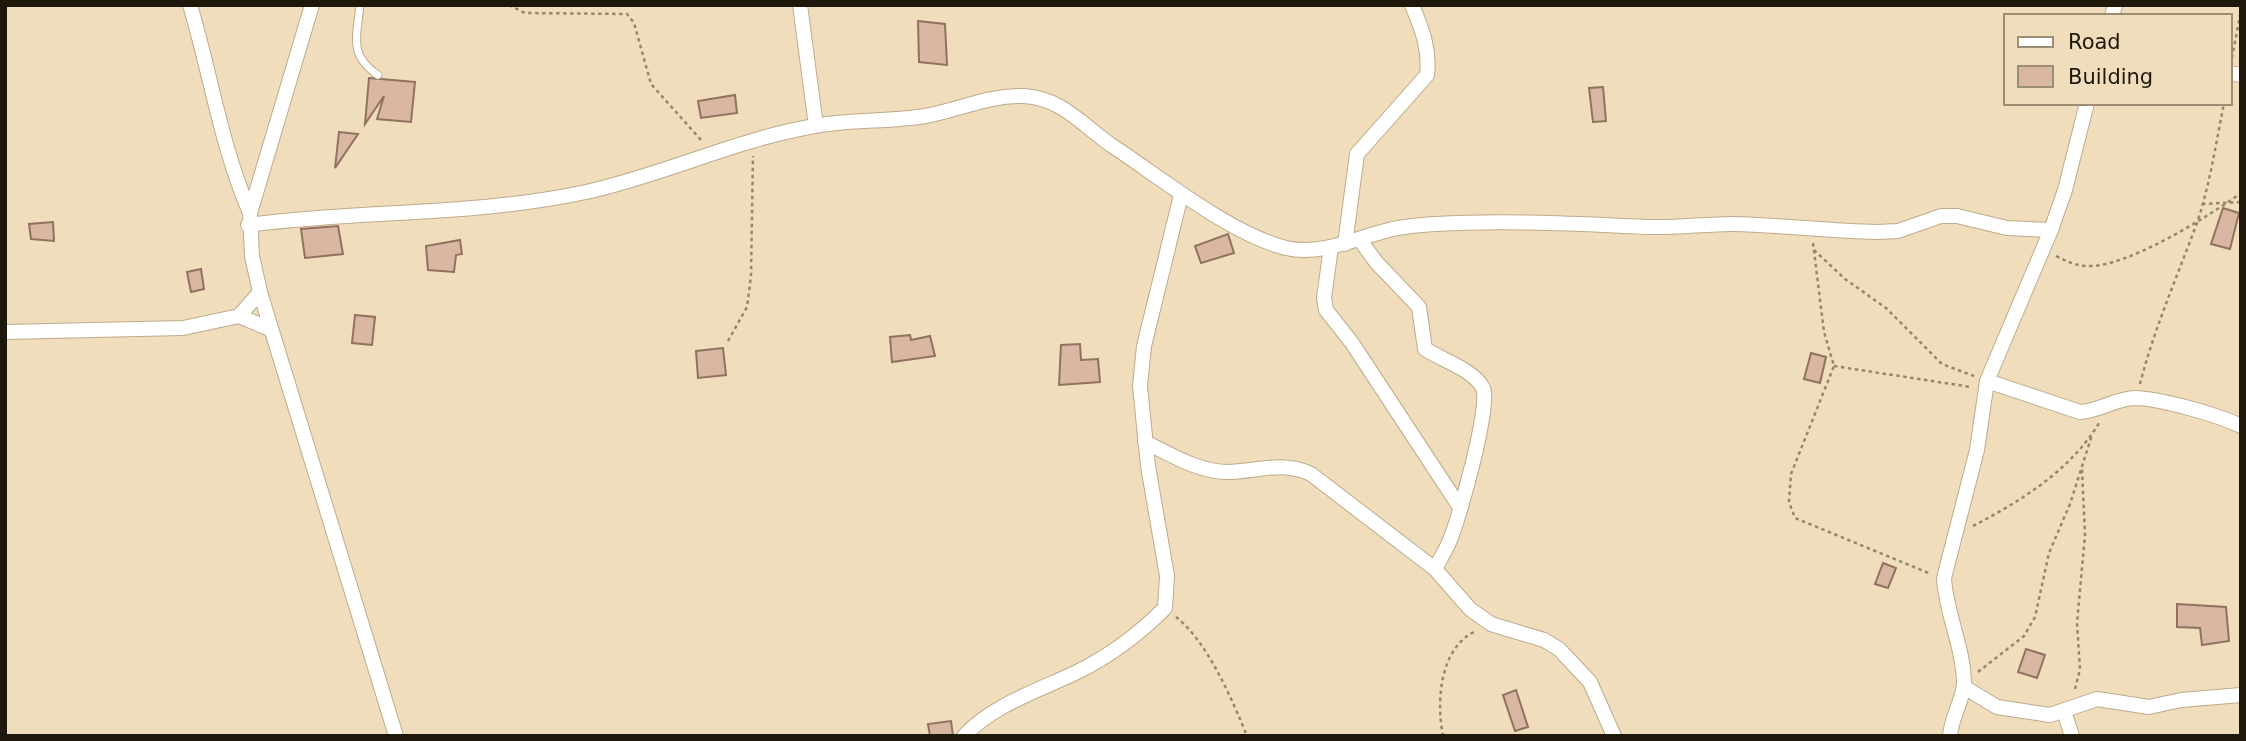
<svg xmlns="http://www.w3.org/2000/svg" width="2246" height="741" viewBox="0 0 2246 741" font-family="'DejaVu Sans',sans-serif">
	<style>
		.building { fill: #dab7a3; stroke: #91715f; stroke-width: 2 }
		.lines { fill: none; stroke-linecap: round; stroke-linejoin: round }
		.service-casing { stroke: #bdab8b; stroke-width: 9 }
		.minor-casing { stroke: #bdab8b; stroke-width: 16 }
		.path { stroke: #94876e; stroke-width: 2.5; stroke-dasharray: 3.5 3.5; stroke-linecap: butt }
		.service { stroke: #fff; stroke-width: 7 }
		.minor { stroke: #fff; stroke-width: 14 }
	</style>
	<rect width="100%" height="100%" fill="#f0ddbb"/>
	<!-- building -->
	<g class="building">
		<polygon points="918,21 945,24 947,65 919,62"/>
		<polygon points="369,78 415,82 411,122 377,119 384,96 365,124"/>
		<polygon points="1603,87 1606,121 1593,122 1589,88"/>
		<polygon points="735,95 737,113 701,118 698,101"/>
		<polygon points="339,132 358,134 335,168"/>
		<polygon points="2223,208 2239,213 2230,249 2211,244"/>
		<polygon points="53,222 54,241 31,239 29,224"/>
		<polygon points="338,226 343,254 305,258 301,229"/>
		<polygon points="1228,234 1234,253 1201,263 1195,246"/>
		<polygon points="460,240 462,254 456,255 454,272 428,270 426,246"/>
		<polygon points="201,269 204,289 191,292 187,272"/>
		<polygon points="355,315 375,317 372,345 352,343"/>
		<polygon points="910,335 911,340 930,336 935,356 892,362 890,337"/>
		<polygon points="1080,344 1081,360 1098,359 1100,382 1059,385 1061,345"/>
		<polygon points="723,348 726,375 698,378 696,351"/>
		<polygon points="1811,353 1826,357 1820,383 1804,379"/>
		<polygon points="1883,563 1896,568 1888,588 1875,584"/>
		<polygon points="2177,604 2226,607 2229,641 2202,645 2200,628 2177,627"/>
		<polygon points="2026,649 2045,655 2037,678 2018,672"/>
		<polygon points="1516,690 1528,727 1515,731 1503,695"/>
		<polygon points="951,721 953,736 930,736 928,724"/>
	</g>
	<g class="lines">
		<!-- service casing -->
		<g class="service-casing">
			<path id="service" d="M360,5C357,36 348,55 378,75"/>
		</g>
		<!-- minor casing -->
		<g class="minor-casing">
			<g id="minor">
				<path d="M190,5C211,75 221,146 250,213"/>
				<polyline points="312,5 250,213 252,256 260,292 396,736"/>
				<polyline points="800,5 816,126"/>
				<polyline points="2112,16 2115,5"/>
				<polyline points="2230,73 2241,75"/>
				<path d="M248,225C360,210 475,216 586,192C664,175 737,139 815,126C851,119 889,122 925,116C959,110 988,95 1024,96C1062,98 1082,125 1111,145C1160,177 1230,234 1286,248C1320,256 1354,239 1385,231C1402,226 1419,225 1436,224C1507,220 1577,224 1648,227C1676,228 1705,224 1733,224C1781,225 1829,231 1877,232L1898,231L1941,216H1957L2007,228L2051,230"/>
				<path d="M1360,240L1376,262L1419,307L1425,349C1442,360 1474,370 1483,388C1491,405 1459,519 1450,540C1446,550 1440,559 1435,569"/>
				<path d="M1345,244L1357,154L1427,75C1430,49 1422,29 1412,5"/>
				<polyline points="1331,247 1324,298 1326,310 1352,343 1459,506"/>
				<polyline points="239,316 270,329"/>
				<polyline points="5,332 183,328 239,316 260,292"/>
				<path d="M1987,381L2080,412C2099,411 2115,399 2134,398C2159,398 2218,415 2241,426"/>
				<path d="M1145,442C1172,455 1197,471 1226,472C1257,472 1281,460 1311,474L1435,569L1470,609L1491,624L1544,640L1559,649L1590,682L1614,736"/>
				<polyline points="1964,687 1997,707 2050,715 2097,699 2149,707 2181,700 2241,695"/>
				<polyline points="2064,711 2072,736"/>
				<path d="M964,736C994,704 1038,691 1077,672C1110,656 1139,634 1165,608L1167,576L1148,466L1140,386L1144,346L1181,195"/>
				<path d="M1950,736C1951,717 1964,699 1964,682C1963,646 1946,613 1944,578L1977,450L1987,381L2051,230L2065,190L2087,103"/>
			</g>
		</g>
		<!-- path -->
		<g class="path">
			<polyline points="509,5 525,13 627,14 634,23 651,84 701,140"/>
			<polyline points="2232,58 2241,10"/>
			<polyline points="2202,204 2241,202"/>
			<polyline points="1813,243 1824,332 1834,366 1791,474 1789,502 1795,518 1931,574"/>
			<polyline points="1814,250 1845,279 1886,308 1942,364 1974,376"/>
			<path d="M2056,256C2066,261 2074,265 2086,266C2125,269 2209,216 2241,193"/>
			<polyline points="728,341 747,307 751,276 753,156"/>
			<polyline points="1834,366 1971,387"/>
			<path d="M2140,384C2154,329 2177,277 2197,223C2210,184 2216,143 2224,103"/>
			<path d="M1973,526C2021,501 2071,470 2099,423"/>
			<path d="M1176,617C1207,641 1232,699 1247,736"/>
			<polyline points="1978,672 2024,636 2035,617 2049,553 2070,504 2092,435"/>
			<polyline points="2075,689 2080,669 2077,623 2085,535 2082,469"/>
			<path d="M1443,736C1436,700 1440,647 1476,631"/>
		</g>
		<!-- service -->
		<use href="#service" class="service"/>
		<!-- minor -->
		<use href="#minor" class="minor"/>
	</g>
	<!-- border -->
	<rect width="2246" height="741" fill="none" stroke="#1e180b" stroke-width="14"/>
	<!-- legend -->
	<rect x="2004" y="14" width="228" height="91" fill="#f0ddbb" stroke="#9c8e75" stroke-width="2"/>
	<rect x="2018" y="37" width="35" height="10" fill="#ffffff" stroke="#9c8e75" stroke-width="2"/>
	<text x="2068" y="49" font-size="21" fill="#1e180b">Road</text>
	<rect x="2018" y="66" width="35" height="21" fill="#dab7a3" stroke="#9c8e75" stroke-width="2"/>
	<text x="2068" y="84" font-size="21" fill="#1e180b">Building</text>
</svg>
